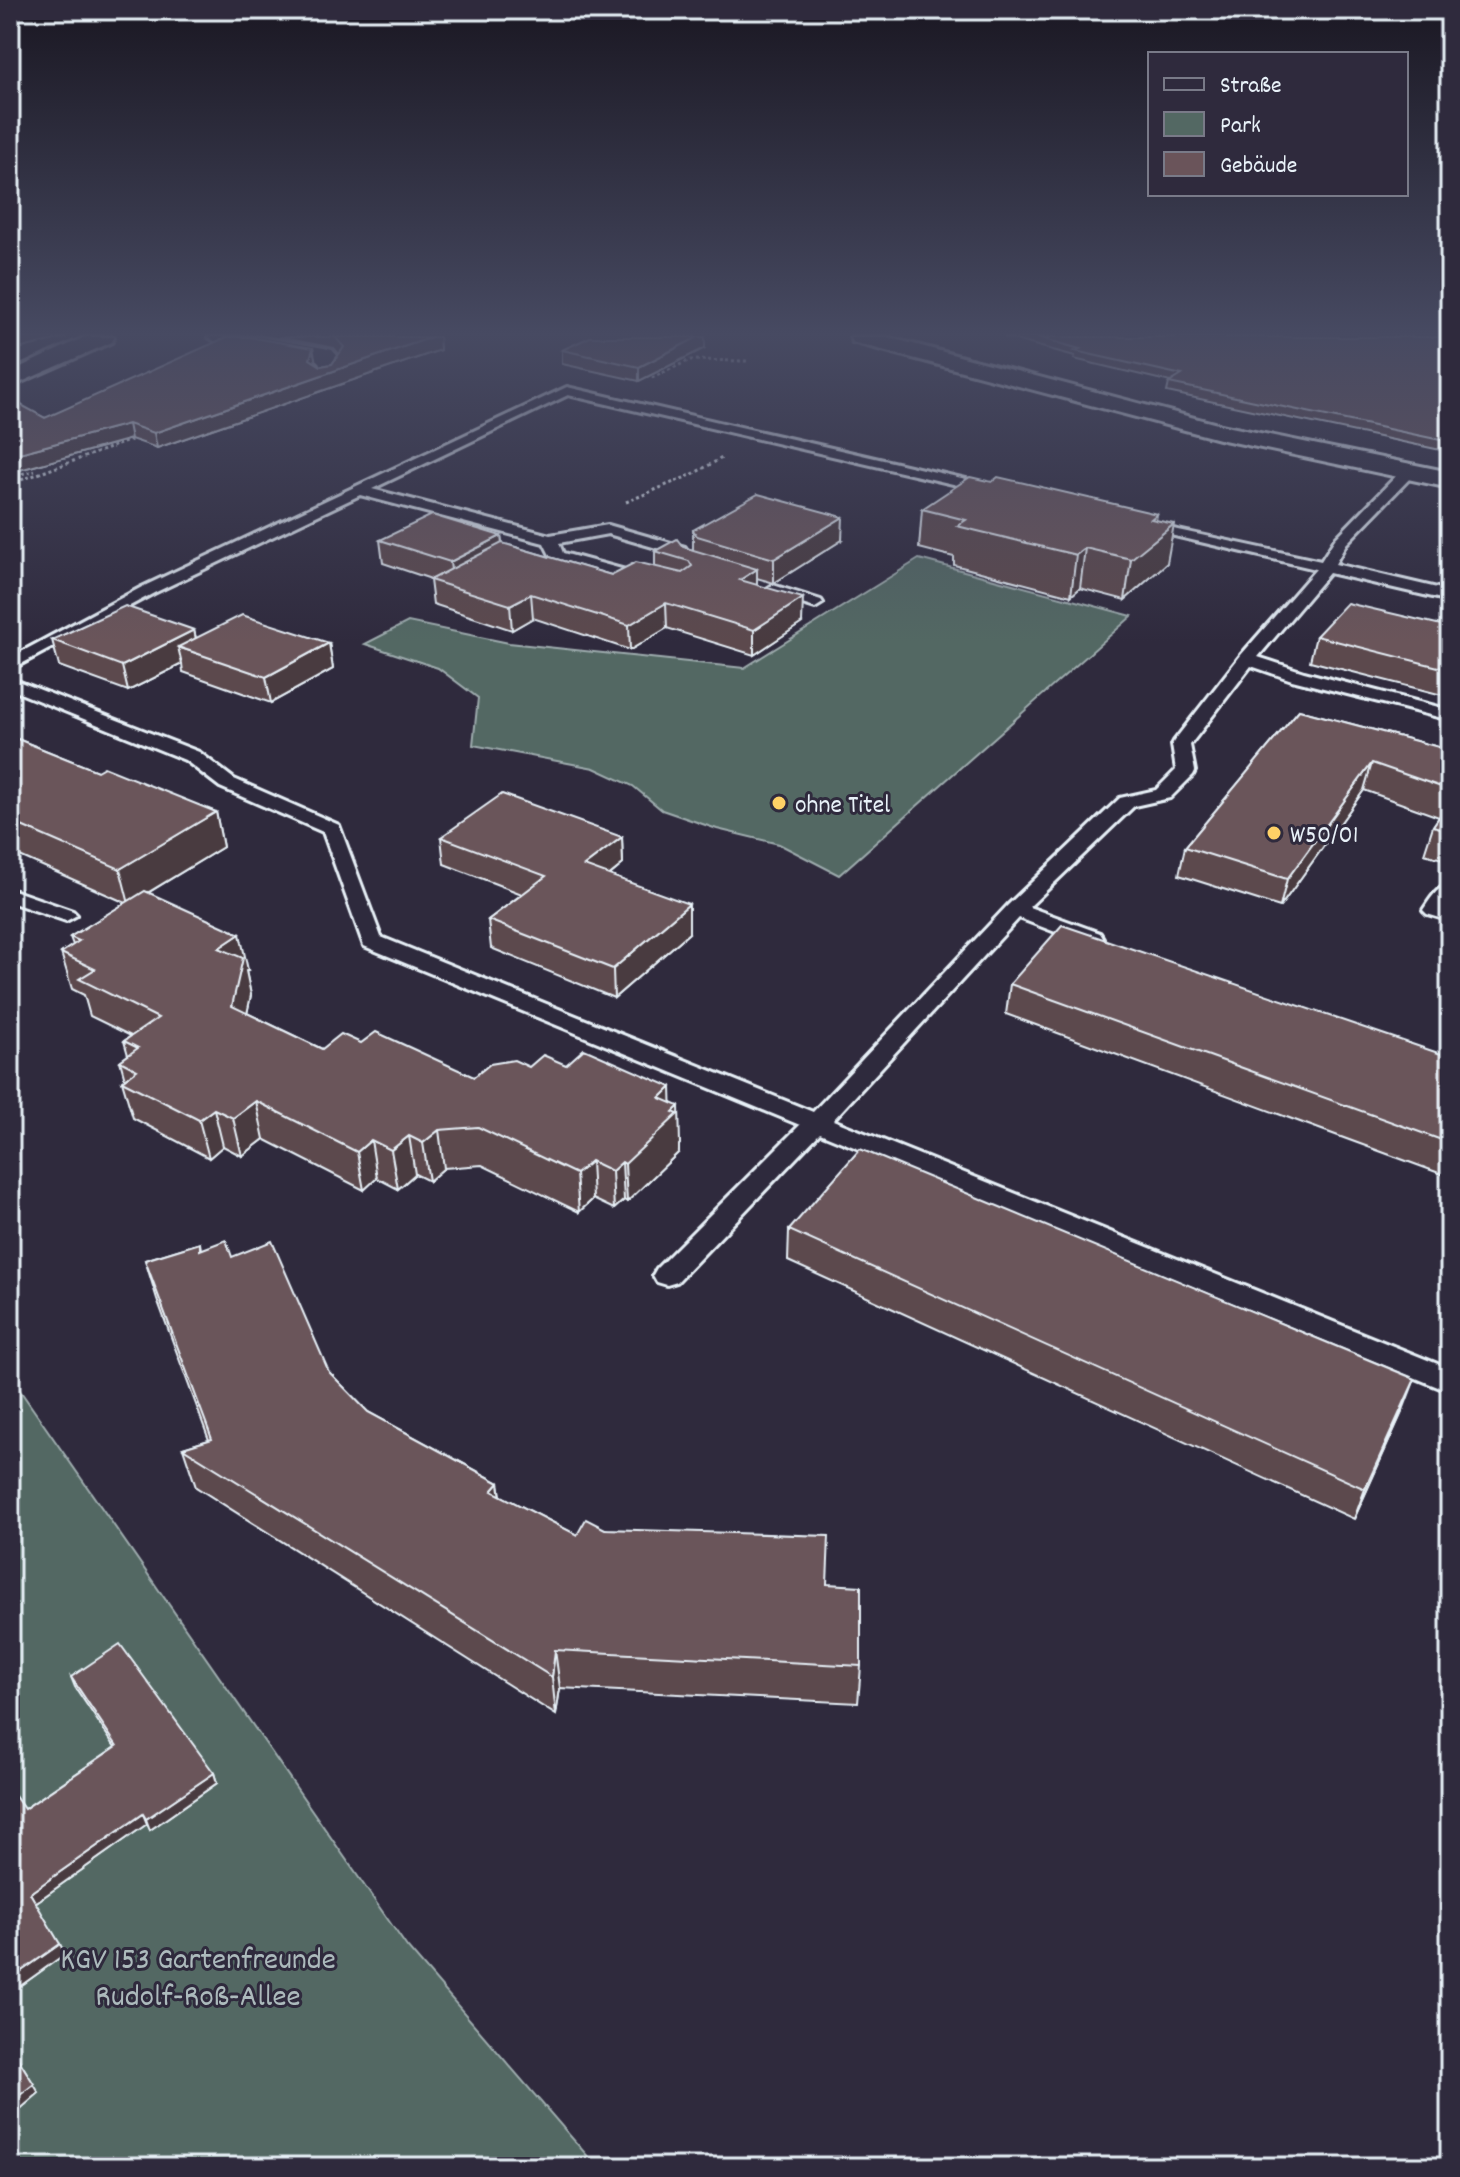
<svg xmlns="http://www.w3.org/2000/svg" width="1460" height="2177" viewBox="0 0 1460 2177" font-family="Dekko,sans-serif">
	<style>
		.green { fill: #536863; stroke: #9eacae; stroke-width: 2 }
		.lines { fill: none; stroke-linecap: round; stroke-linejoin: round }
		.service-casing { stroke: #e8f1f8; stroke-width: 6 }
		.minor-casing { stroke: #e8f1f8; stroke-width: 6 }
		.path { stroke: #e8f1f8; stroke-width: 3; stroke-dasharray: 3 3; stroke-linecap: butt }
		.service { fill: #2f2a3d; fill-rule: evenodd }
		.minor { fill: #2f2a3d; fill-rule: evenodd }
		.wall { fill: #5b484d; stroke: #e8f1f8; stroke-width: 2 }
		.shaded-wall { fill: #4a3b3f; stroke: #e8f1f8; stroke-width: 2 }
		.building { fill: #6a545a; stroke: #e8f1f8; stroke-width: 2 }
		.poi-dot { fill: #ffd166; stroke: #2f2a3d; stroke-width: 3 }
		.labels { text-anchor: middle; stroke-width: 6; stroke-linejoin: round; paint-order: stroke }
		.poi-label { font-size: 26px; fill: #e8f1f8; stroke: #2f2a3d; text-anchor: start }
		.near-park-label { font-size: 32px; fill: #acbabc; stroke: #2f2a3d }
	</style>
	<rect width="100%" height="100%" fill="#2f2a3d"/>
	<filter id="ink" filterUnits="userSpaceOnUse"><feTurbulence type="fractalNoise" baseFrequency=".0125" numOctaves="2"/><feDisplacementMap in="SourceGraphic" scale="16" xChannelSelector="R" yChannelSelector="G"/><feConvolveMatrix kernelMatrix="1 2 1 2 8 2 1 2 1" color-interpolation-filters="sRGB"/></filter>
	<g filter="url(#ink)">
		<!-- green -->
		<g class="green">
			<polygon points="919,559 1132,616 839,875 779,844 717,829 662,810 633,786 594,768 473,745 478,698 438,668 365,644 408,622 509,643 744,668"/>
			<polygon points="10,1376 407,1947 597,2167 10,2167"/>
		</g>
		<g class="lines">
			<!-- service casing -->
			<g class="service-casing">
				<g id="service">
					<polygon points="567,387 992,485 999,489 992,493 568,395 372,489 550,535 608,525 685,547 696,565 693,568 683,568 674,553 608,534 559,543 563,553 651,577 651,583 645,585 552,559 544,543 360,495 154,593 10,670 10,658 142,587"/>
					<polygon points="1408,468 1415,472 1413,475 1346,544 1335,564 1450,591 1450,601 1329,573 1258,657 1304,672 1450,710 1450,720 1292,680 1251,666 1190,745 1195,771 1193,775 1170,798 1134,806 1029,907 1100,933 1103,938 1100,943 1084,943 1019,918 833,1120 1450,1369 1450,1392 820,1133 677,1282 667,1285 657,1282 653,1275 657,1268 800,1125 364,946 323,832 220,787 185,760 10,689 10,678 199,752 234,779 339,825 381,937 813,1112 1008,905 1120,798 1156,790 1176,770 1172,745 1174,741 1241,655 1316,569 1136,527 1136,521 1321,561 1335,539 1403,469"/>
					<polygon points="773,585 821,600 823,603 815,608 767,593 765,590"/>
					<path d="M1448,885L1450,903L1447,907L1450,908V921L1427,914L1423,910C1430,900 1436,888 1448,885Z"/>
					<polygon points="10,889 73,911 77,915 66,921 10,902"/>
				</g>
			</g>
			<!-- minor casing -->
			<g class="minor-casing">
				<g id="minor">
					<polygon points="85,337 114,337 112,342 10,387 10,372"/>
					<polygon points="208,337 259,337 324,348 332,350 343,362 333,376 325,378 314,371 320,363 317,360 218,343"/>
					<polygon points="850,337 887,337 1221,425 1450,472 1450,488 1219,439 852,342"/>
				</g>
			</g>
			<!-- path -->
			<g class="path">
				<polyline points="652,378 690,360 747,361"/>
				<polyline points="10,476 35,471"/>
				<polyline points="10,484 137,438"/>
				<polyline points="626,502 691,475 722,458"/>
			</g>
			<!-- service -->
			<use href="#service" class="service"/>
			<!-- minor -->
			<use href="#minor" class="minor"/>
		</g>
		<!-- wall -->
		<g class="wall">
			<polygon points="278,337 439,337 440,350 157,448 131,439 16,471 10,468 10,401 45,418 313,348 315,362 321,366 332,364 339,354 334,348"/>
			<polygon points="1004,337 1450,337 1450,452 1167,392 1169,383 1171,382 1074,359 1075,356"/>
			<polygon points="705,348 639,381 562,364 562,350"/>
			<polygon points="922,509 1156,520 1167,563 1125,600 1080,588 1071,596 954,565 954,557 919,548"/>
			<polygon points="693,530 842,540 774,583 757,578 757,585 802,623 754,655 667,628 630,650 533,618 512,630 433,604 430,580 431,579 383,563 380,540 501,536 502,543 611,575 655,566 655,551 683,547 693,550"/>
			<polygon points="1450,627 1450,697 1310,661 1316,636"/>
			<polygon points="194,630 196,638 329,643 333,669 271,703 183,672 182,664 128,691 59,666 52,640"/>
			<polygon points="1299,710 1450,750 1450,861 1424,854 1433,826 1439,817 1364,790 1280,907 1179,875 1185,847"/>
			<polygon points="10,736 97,771 216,812 223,847 148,893 248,970 246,971 251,995 247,1013 322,1049 361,1043 474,1077 529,1067 566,1065 672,1103 680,1144 679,1145 679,1152 627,1202 624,1200 614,1209 593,1199 579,1212 482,1165 444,1168 429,1181 415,1174 398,1189 377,1178 364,1190 264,1139 242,1156 223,1146 209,1158 133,1118 122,1081 125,1079 120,1061 128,1055 124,1041 131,1036 90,1016 84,995 72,989 61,953 73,945 70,937 126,903 13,853 10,855"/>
			<polygon points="441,837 622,837 623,864 610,875 689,933 614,998 491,948 488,920 522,894 444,864"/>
			<polygon points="1010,984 1450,1057 1450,1177 1006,1014"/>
			<polygon points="789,1230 1403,1410 1354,1519 788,1261"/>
			<polygon points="200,1243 201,1249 232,1257 329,1372 368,1412 499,1483 501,1496 577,1535 605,1529 827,1584 861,1666 858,1703 560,1688 556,1715 196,1487 183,1448 209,1440 157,1299 145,1260"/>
			<polygon points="71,1677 214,1773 217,1783 150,1830 147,1824 35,1903 65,1954 12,1992 24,1809 115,1747 75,1687"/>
		</g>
		<!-- shaded-wall -->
		<g class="shaded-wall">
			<polygon points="10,337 67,337 10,351"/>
			<polygon points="432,337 439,337 440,350 157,448 154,433"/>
			<polygon points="698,337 705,337 705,348 639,381 639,367"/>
			<polygon points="313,348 316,363 310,359"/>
			<polygon points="128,424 131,439 16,471 12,455"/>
			<polygon points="1157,514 1153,541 1174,524 1167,563 1125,600 1131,559 1151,519"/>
			<polygon points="843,517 842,540 774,583 774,559"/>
			<polygon points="501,536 504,560 453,586 450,562"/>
			<polygon points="1085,548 1080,588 1071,596 1076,555"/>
			<polygon points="757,569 757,593 740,580"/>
			<polygon points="531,594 533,618 512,630 510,605"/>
			<polygon points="803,598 802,623 754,655 754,630"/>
			<polygon points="666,603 667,628 630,650 629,625"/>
			<polygon points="194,630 199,654 178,647 182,664 128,691 122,666"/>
			<polygon points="329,643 333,669 271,703 266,677"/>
			<polygon points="1372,763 1364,790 1280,907 1287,879"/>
			<polygon points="216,812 223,847 129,904 120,869"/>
			<polygon points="622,837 623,864 586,894 584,866"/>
			<polygon points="689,904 689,933 614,998 613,969"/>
			<polygon points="240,934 248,970 246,971 251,995 241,1043 219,948"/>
			<polygon points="671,1087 672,1119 673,1112 679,1106 680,1144 679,1145 679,1152 627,1202 625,1164 660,1098"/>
			<polygon points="256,1101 264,1139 242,1156 233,1118"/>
			<polygon points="214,1109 223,1146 209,1158 199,1120"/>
			<polygon points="439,1130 444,1168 429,1181 423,1143"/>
			<polygon points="409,1136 415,1174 398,1189 391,1150"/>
			<polygon points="371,1140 377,1178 364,1190 357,1152"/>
			<polygon points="591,1161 593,1199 579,1212 576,1174"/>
			<polygon points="622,1162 624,1200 614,1209 612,1171"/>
			<polygon points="1415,1379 1403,1410 1354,1519 1365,1489"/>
			<polygon points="10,1442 15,1453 10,1456"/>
			<polygon points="499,1483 504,1521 492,1491"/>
			<polygon points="555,1650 560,1688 556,1715 552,1677"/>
			<polygon points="214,1773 217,1783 150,1830 146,1819"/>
			<polygon points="143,1814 147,1824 35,1903 30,1893"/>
			<polygon points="60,1944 65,1954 12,1992 10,1989 10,1979"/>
			<polygon points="10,2045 39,2093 10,2118"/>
		</g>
		<!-- building -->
		<g class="building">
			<polygon points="227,337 249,337 313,348 310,359 321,366 332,364 344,347 335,337 432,337 154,433 128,424 12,455 10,454 10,401 12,400 45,418"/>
			<polygon points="590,337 698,337 639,367 562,350"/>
			<polygon points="1037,337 1450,337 1450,442 1169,383 1182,375 1075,351 1080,349"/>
			<polygon points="970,477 992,482 998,477 1157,514 1151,519 1174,524 1131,559 1085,548 1076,555 957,526 966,520 922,509"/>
			<polygon points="758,494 843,517 774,559 697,536 693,530"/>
			<polygon points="432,515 501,536 450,562 380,540"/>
			<polygon points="677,539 683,547 757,569 740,580 803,598 754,630 666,603 629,625 531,594 510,605 430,580 502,543 611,575 636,562 682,573 692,566 689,561 655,551"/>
			<polygon points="1347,603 1450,627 1450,670 1316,636"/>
			<polygon points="125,606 194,630 122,666 52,640"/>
			<polygon points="242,615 329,643 266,677 178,647"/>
			<polygon points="1299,710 1450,750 1450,790 1372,763 1287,879 1185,847"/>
			<polygon points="10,736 97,771 104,767 216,812 120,869 10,821"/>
			<polygon points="502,794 622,837 584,866 689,904 613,969 488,920 546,876 441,837"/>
			<polygon points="1450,801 1450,831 1433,826"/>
			<polygon points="145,891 240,934 219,948 243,958 232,1006 322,1049 341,1034 361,1043 376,1032 474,1077 490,1064 514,1060 529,1067 543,1055 566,1065 584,1049 671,1087 660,1098 679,1106 673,1112 678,1114 625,1164 622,1162 612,1171 591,1161 576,1174 478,1127 439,1130 423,1143 409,1136 391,1150 371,1140 357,1152 256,1101 233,1118 214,1109 199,1120 122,1081 137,1070 120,1061 138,1048 124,1041 158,1018 79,979 95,969 61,953 79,941 70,937"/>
			<polygon points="1062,925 1450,1057 1450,1143 1010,984"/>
			<polygon points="860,1149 1415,1379 1365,1489 789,1230"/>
			<polygon points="226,1240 232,1257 272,1241 329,1372 368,1412 499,1483 492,1491 577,1535 586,1519 605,1529 829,1536 827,1584 861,1586 861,1666 555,1650 552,1677 183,1448 212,1439 145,1260 200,1243 200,1250"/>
			<polygon points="120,1644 214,1773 146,1819 143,1814 30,1893 60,1944 10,1979 10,1789 24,1809 117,1746 71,1677"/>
			<polygon points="10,2046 34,2084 10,2103"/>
		</g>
	</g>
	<!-- sky -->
	<linearGradient id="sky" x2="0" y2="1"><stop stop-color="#1a1722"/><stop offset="0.52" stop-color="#474a62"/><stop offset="1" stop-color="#474a62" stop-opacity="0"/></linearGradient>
	<rect width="1460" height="642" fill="url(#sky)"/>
	<!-- markers -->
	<g class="poi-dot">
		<circle cx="779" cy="803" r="8"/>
		<circle cx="1274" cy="833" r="8"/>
	</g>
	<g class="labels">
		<!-- poi labels -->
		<g class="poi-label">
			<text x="795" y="812">ohne Titel</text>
			<text x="1290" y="842">W50/01</text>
		</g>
		<!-- near-park labels -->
		<g class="near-park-label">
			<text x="198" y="1968">KGV 153 Gartenfreunde<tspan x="198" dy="37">Rudolf-Roß-Allee</tspan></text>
		</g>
	</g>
	<!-- margin -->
	<rect width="1460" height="2177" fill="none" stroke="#2f2a3d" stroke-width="40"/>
	<rect x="20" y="20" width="1420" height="2137" fill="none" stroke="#e8f1f8" stroke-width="3" filter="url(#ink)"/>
	<!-- legend -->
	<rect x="1148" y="52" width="260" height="144" fill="#2f2a3d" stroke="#797a88" stroke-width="2"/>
	<rect x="1164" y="78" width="40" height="12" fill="#2f2a3d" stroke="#797a88" stroke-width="2"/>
	<text x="1220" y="92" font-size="24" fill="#e8f1f8">Straße</text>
	<rect x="1164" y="112" width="40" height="24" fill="#536863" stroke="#797a88" stroke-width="2"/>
	<text x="1220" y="132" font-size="24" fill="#e8f1f8">Park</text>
	<rect x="1164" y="152" width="40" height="24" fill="#6a545a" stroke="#797a88" stroke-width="2"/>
	<text x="1220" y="172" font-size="24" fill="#e8f1f8">Gebäude</text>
</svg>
